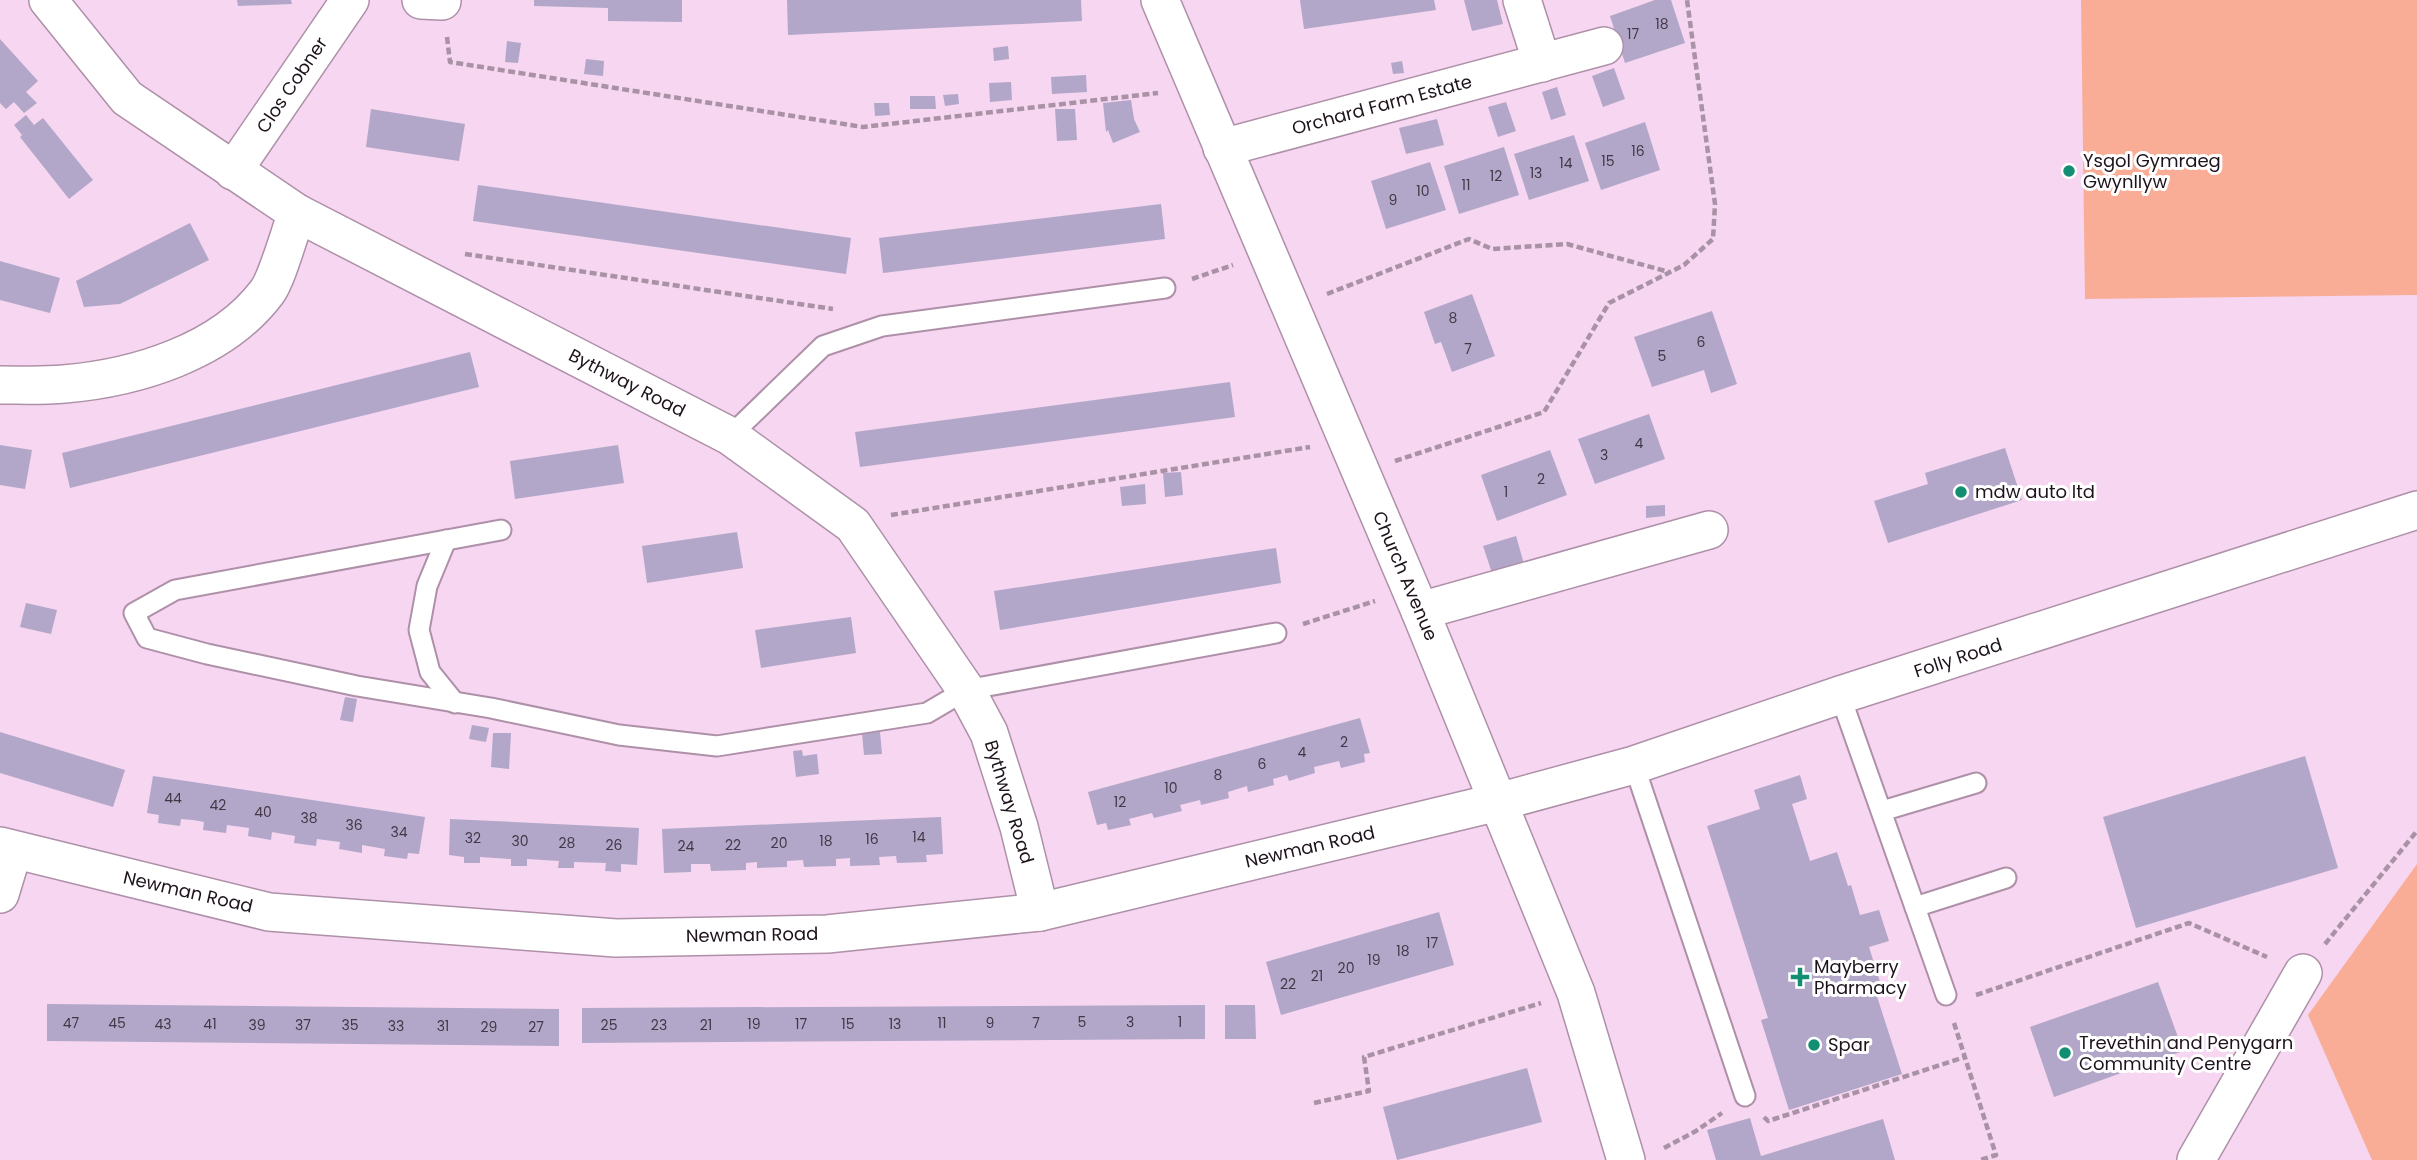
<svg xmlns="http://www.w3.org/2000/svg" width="2417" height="1160" viewBox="0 0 2417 1160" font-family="Poppins,sans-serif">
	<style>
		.green { fill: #f9ad97 }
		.building { fill: #b2a7c9 }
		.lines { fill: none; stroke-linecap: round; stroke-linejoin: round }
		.service-casing { stroke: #ae90a8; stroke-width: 23 }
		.minor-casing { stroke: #ae90a8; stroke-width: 40 }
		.path { stroke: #aa92a6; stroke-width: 4.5; stroke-dasharray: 7 3.5; stroke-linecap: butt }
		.service { stroke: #fff; stroke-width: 19 }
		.minor { stroke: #fff; stroke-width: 37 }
		.poi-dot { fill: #128e72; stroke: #fff; stroke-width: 2.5 }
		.labels { text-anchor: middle; stroke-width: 6; stroke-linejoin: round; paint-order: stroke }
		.number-label { font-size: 14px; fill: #433847 }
		.street-label { font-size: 18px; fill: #1e131c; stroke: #fff }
		.poi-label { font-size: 18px; fill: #1e131c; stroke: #fff; text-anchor: start }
	</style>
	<rect width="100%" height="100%" fill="#f6d6f0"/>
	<!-- green -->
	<g class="green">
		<polygon points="2081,0 2417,0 2417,295 2085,299"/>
		<polygon points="2417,864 2417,1160 2372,1160 2308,1015"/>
	</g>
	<!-- building -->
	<g class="building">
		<polygon points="237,0 291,0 292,4 238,6"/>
		<polygon points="534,0 682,0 682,22 608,21 608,8 534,6"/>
		<polygon points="787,0 1081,0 1082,21 788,35"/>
		<polygon points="1300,0 1434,0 1436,10 1304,29"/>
		<polygon points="1464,0 1497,0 1503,24 1472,31"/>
		<polygon points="1655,0 1671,0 1685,43 1625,63 1610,16"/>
		<polygon points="0,39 38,81 26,92 37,103 24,113 14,102 6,109 0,103"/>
		<polygon points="507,41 521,43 518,63 505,62"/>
		<polygon points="1008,46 1009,59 994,61 993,48"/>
		<polygon points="586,59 604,61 603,76 584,74"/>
		<polygon points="1402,61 1404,73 1393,74 1391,63"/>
		<polygon points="1614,68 1625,99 1603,107 1592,76"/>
		<polygon points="1086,75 1087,92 1052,94 1051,77"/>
		<polygon points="1011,82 1012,100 990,102 989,83"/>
		<polygon points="1557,87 1566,115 1551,120 1542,92"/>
		<polygon points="958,94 959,104 945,106 943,95"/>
		<polygon points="910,96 935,96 936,109 910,109"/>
		<polygon points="1131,100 1134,119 1140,132 1113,143 1108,130 1106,132 1103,103"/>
		<polygon points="1506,102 1516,131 1498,137 1488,107"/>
		<polygon points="874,103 889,103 890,115 875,116"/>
		<polygon points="371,109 465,124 459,161 366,147"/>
		<polygon points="1055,109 1075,109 1077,140 1057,141"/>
		<polygon points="26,115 34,125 43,118 93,180 69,199 20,137 22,135 14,125"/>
		<polygon points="1437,119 1444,145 1406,154 1399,128"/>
		<polygon points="1645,122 1660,170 1601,190 1585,143"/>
		<polygon points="1574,135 1589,181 1529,200 1514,154"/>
		<polygon points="1504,147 1519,195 1459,214 1444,166"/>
		<polygon points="1430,162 1446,210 1386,229 1371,181"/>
		<polygon points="478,185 851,238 846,274 473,221"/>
		<polygon points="1161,204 1165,239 883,273 879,238"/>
		<polygon points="190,223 209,260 120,304 84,307 76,281"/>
		<polygon points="0,261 60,278 50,313 0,300"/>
		<polygon points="1472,294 1495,356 1452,372 1441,342 1435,344 1424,312"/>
		<polygon points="1712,311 1737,384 1711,393 1704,370 1652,387 1634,337"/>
		<polygon points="470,352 479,387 70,488 62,453"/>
		<polygon points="1230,382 1235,417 860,467 855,432"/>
		<polygon points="1649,414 1665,459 1595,484 1578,439"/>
		<polygon points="0,445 32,450 25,489 0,485"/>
		<polygon points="618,445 624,483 515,499 510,461"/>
		<polygon points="2005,448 2022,500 1888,543 1874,501 1928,484 1925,473"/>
		<polygon points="1550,450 1567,495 1497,521 1481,475"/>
		<polygon points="1181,472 1183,495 1165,497 1163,473"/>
		<polygon points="1145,484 1146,504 1122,506 1120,487"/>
		<polygon points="1665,505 1665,516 1646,518 1646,506"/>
		<polygon points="737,532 743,568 647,583 642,546"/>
		<polygon points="1516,536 1524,564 1492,573 1483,546"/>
		<polygon points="1276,548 1281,583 1000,630 994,591"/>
		<polygon points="26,603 57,610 51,634 20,627"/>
		<polygon points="851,617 856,653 761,668 755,630"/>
		<polygon points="345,697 357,699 353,722 340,720"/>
		<polygon points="1360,718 1370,753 1364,754 1365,762 1341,768 1339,761 1314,767 1315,773 1289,781 1287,775 1273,779 1274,785 1248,792 1247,786 1228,792 1229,798 1201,805 1200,800 1180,805 1182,811 1154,818 1152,813 1129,819 1131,825 1108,830 1106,823 1097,825 1088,792"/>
		<polygon points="472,725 489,728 486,742 469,739"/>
		<polygon points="0,732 125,770 113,807 0,773"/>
		<polygon points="880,732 882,754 864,755 862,733"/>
		<polygon points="493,733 511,733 509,769 491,767"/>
		<polygon points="802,750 803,756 817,754 819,774 796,777 793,751"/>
		<polygon points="2305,756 2338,868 2136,928 2103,817"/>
		<polygon points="1800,775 1807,799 1792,804 1810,861 1837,852 1848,886 1851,885 1860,915 1879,910 1889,941 1869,947 1880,982 1873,984 1902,1074 1789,1110 1761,1020 1768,1018 1707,826 1760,809 1754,790"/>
		<polygon points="153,776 425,817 419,854 408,853 407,859 384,856 385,849 362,845 362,853 339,849 340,842 317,839 316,846 294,843 295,836 283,834 272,832 271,840 248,836 249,828 227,825 226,833 203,830 204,822 193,820 181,819 180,826 158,823 159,815 147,813"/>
		<polygon points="941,817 943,854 926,855 927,862 897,863 896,856 879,857 880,865 850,866 850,858 836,859 836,866 804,867 803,860 787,861 787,867 757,868 757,862 746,863 746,870 711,871 710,864 691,864 691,872 664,873 662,829"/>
		<polygon points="450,819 639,828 637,865 621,864 621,872 605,871 606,863 574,862 574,868 558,868 559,861 527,859 527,866 511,866 511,859 480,857 480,863 464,863 464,857 449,855"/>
		<polygon points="1439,912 1454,965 1281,1015 1266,962"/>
		<polygon points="2158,982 2183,1051 2054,1097 2030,1027"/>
		<polygon points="47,1004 559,1009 559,1046 47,1041"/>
		<polygon points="1205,1005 1205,1039 582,1043 582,1008"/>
		<polygon points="1225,1005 1255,1005 1256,1039 1225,1039"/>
		<polygon points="1527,1068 1542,1122 1397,1160 1383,1107"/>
		<polygon points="1750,1118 1761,1156 1883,1119 1895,1160 1716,1160 1707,1130"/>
	</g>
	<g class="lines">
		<!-- service casing -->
		<g class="service-casing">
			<g id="service">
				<polyline points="730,436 823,346 882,326 1165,288"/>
				<polyline points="501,530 175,590 134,613 147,638 207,654 357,686 491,708 619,735 717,746 927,713 966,690 1276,633"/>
				<polyline points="446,540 427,586 419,630 430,672 455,703"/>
				<polyline points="1840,695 1946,995"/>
				<polyline points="1634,765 1745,1096"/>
				<polyline points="1882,811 1976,783"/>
				<polyline points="1915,907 2006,878"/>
			</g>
		</g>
		<!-- minor casing -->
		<g class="minor-casing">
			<g id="minor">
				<polyline points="48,0 127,98 297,213 730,436 853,525 966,690 989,733 1019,827 1040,912"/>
				<polyline points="421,0 442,1"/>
				<polyline points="1160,0 1420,611 1576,993 1626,1160"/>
				<polyline points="1522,0 1542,63"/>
				<polyline points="1222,148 1604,46"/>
				<polyline points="233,171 350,0"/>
				<path d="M0,385C21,385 43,386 64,384C136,378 222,352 267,292C277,279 290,231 297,213"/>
				<polyline points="1420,611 1709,530"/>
				<polyline points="0,846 269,912 616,938 827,934 1040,912 1498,802 1634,765 1840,695 2417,510"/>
				<polyline points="0,894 13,851"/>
				<polyline points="2196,1160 2303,973"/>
			</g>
		</g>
		<!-- path -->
		<g class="path">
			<polyline points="447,37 450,62 863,127 1158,93"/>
			<polyline points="465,254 833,309"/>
			<polyline points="1192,279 1233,265"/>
			<polyline points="1327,294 1469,239 1492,249 1567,244 1669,272"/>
			<polyline points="1395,461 1544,412 1609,303 1684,265 1713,239 1715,204 1687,0"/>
			<polyline points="891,515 1310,447"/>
			<polyline points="1303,624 1375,601"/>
			<polyline points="2325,944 2417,831"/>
			<polyline points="1976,995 2189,923 2267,957"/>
			<polyline points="1954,1023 1996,1155 1980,1160"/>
			<polyline points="1314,1103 1369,1091 1364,1057 1541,1003"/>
			<polyline points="1764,1117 1768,1121 1965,1057"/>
			<polyline points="1664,1148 1696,1131 1722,1113"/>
		</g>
		<!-- service -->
		<use href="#service" class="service"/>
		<!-- minor -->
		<use href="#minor" class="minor"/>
	</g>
	<!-- markers -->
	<g class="poi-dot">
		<circle cx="2069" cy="171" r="7"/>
		<circle cx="1961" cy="492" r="7"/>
		<path d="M1796.5 966.5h7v7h7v7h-7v7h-7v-7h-7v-7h7z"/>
		<circle cx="1814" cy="1045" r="7"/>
		<circle cx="2065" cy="1053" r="7"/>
	</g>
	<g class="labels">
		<!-- number labels -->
		<g class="number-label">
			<text x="1662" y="29">18</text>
			<text x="1633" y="39">17</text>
			<text x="1638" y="156">16</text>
			<text x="1608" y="166">15</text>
			<text x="1566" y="168">14</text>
			<text x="1536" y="178">13</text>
			<text x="1496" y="181">12</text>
			<text x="1466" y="190">11</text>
			<text x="1423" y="196">10</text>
			<text x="1393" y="205">9</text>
			<text x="1453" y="323">8</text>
			<text x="1701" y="347">6</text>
			<text x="1468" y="354">7</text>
			<text x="1662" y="361">5</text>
			<text x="1639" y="448">4</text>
			<text x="1604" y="460">3</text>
			<text x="1541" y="484">2</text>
			<text x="1506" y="497">1</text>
			<text x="1344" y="747">2</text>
			<text x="1302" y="757">4</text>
			<text x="1262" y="769">6</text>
			<text x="1218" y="780">8</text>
			<text x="1171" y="793">10</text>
			<text x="173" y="803">44</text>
			<text x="1120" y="807">12</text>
			<text x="218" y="810">42</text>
			<text x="263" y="817">40</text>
			<text x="309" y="823">38</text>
			<text x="354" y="830">36</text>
			<text x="399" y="837">34</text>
			<text x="919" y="842">14</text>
			<text x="473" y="843">32</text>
			<text x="872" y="844">16</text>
			<text x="520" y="846">30</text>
			<text x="826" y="846">18</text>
			<text x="567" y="848">28</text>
			<text x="779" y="848">20</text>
			<text x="614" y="850">26</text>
			<text x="733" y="850">22</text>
			<text x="686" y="851">24</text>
			<text x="1432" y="948">17</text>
			<text x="1403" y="956">18</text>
			<text x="1374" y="965">19</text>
			<text x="1346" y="973">20</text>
			<text x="1317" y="981">21</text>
			<text x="1288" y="989">22</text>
			<text x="1082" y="1027">5</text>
			<text x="1130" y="1027">3</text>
			<text x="1180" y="1027">1</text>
			<text x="71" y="1028">47</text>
			<text x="117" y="1028">45</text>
			<text x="942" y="1028">11</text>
			<text x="990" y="1028">9</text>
			<text x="1036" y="1028">7</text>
			<text x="163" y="1029">43</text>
			<text x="210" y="1029">41</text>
			<text x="754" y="1029">19</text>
			<text x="801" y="1029">17</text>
			<text x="848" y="1029">15</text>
			<text x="895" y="1029">13</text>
			<text x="257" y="1030">39</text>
			<text x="303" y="1030">37</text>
			<text x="350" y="1030">35</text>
			<text x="609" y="1030">25</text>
			<text x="659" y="1030">23</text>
			<text x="706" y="1030">21</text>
			<text x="396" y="1031">33</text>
			<text x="443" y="1031">31</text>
			<text x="489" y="1032">29</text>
			<text x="536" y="1032">27</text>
		</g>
		<!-- street labels -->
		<g class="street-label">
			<text transform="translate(292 85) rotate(-56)" y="6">Clos Cobner</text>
			<text transform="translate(1382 105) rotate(-15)" y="6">Orchard Farm Estate</text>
			<text transform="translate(627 383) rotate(27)" y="6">Bythway Road</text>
			<text transform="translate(1405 576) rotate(67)" y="6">Church Avenue</text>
			<text transform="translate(1958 658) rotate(-18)" y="6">Folly Road</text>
			<text transform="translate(1009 802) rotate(73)" y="6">Bythway Road</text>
			<text transform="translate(1310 847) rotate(-13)" y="6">Newman Road</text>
			<text transform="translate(188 892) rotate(13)" y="6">Newman Road</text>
			<text transform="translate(752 935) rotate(-1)" y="6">Newman Road</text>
		</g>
		<!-- poi labels -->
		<g class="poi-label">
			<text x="2083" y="167">Ysgol Gymraeg<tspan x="2083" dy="21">Gwynllyw</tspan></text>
			<text x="1975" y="498">mdw auto ltd</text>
			<text x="1814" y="973">Mayberry<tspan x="1814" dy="21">Pharmacy</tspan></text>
			<text x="2079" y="1049">Trevethin and Penygarn<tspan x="2079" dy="21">Community Centre</tspan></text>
			<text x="1828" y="1051">Spar</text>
		</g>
	</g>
</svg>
